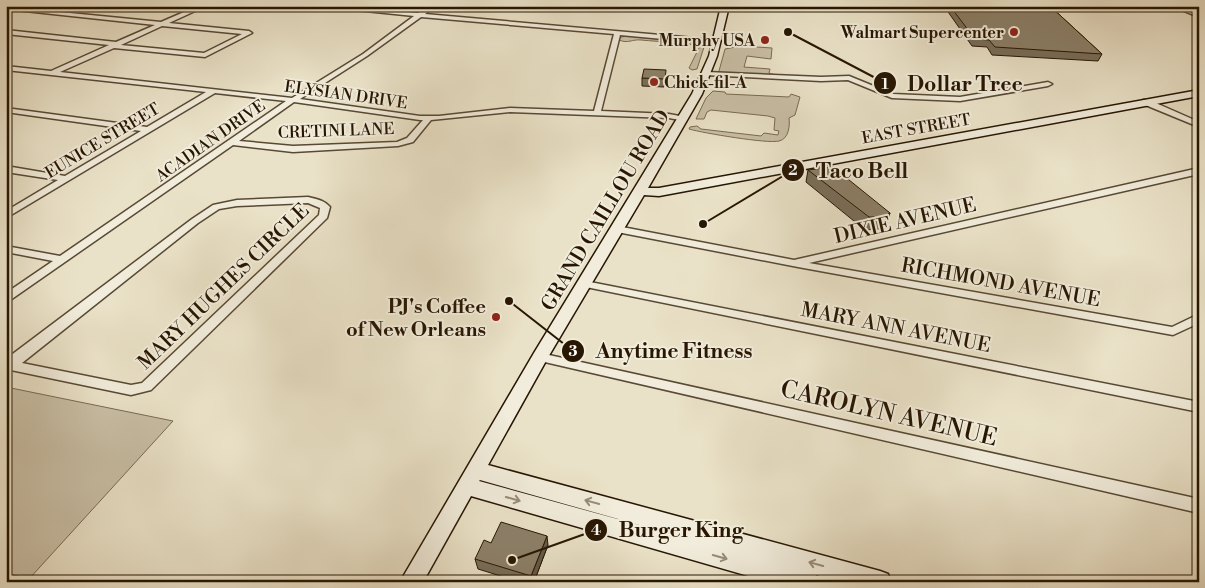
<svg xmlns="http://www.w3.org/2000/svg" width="1205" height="588" viewBox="0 0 1205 588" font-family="'Libre Bodoni',serif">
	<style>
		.green { fill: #c9bfa6; stroke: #786a54 }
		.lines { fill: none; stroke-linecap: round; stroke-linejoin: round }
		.street-casing { stroke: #584934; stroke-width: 3 }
		.secondary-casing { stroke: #271602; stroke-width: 3 }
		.street { fill: #f1ecdb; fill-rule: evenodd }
		.secondary { fill: #f1ecdb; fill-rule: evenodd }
		.wall { fill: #786e5a; stroke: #271602 }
		.shaded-wall { fill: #625a4a; stroke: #271602 }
		.building { fill: #8c8069; stroke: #271602 }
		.oneway { stroke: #968c79 }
		.poi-dot { fill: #8f2418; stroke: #f1ecdb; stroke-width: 2 }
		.labels { text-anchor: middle; stroke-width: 4; stroke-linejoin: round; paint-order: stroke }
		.far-poi-label { font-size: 16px; font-weight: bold; fill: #271602; stroke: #f1ecdb; text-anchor: end }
		.far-street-label { font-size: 16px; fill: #271602; stroke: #f1ecdb }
		.street-label { font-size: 20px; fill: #271602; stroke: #f1ecdb }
		.poi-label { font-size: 20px; font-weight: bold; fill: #271602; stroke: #f1ecdb; text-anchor: end }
		.near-street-label { font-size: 24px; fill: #271602; stroke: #f1ecdb }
		.leader { fill: none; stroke: #271602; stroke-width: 2 }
		.callout-dot { fill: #271602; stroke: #f1ecdb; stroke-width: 2 }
		.mark-label { font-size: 15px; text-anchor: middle; font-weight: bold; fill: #fff }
		.callout-label { font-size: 21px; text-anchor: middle; font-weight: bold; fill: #271602; stroke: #f1ecdb; stroke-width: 4; stroke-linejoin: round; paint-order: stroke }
	</style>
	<rect width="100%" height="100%" fill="#eae2c8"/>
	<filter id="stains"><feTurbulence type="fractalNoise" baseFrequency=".004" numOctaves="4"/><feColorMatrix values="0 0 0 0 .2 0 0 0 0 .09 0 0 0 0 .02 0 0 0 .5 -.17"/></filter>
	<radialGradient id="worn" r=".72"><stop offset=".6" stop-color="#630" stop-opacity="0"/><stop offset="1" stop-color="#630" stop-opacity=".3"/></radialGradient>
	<!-- green -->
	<g class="green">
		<path d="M627,36L705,44L697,69L692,70L689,68L700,46C681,42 661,42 641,40C632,39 628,44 619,40L621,37Z"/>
		<polygon points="741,46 772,48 771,59 747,56 744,67 770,69 769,73 775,75 720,73 719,71 725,49"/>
		<path d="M713,91L725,92L726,94L789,97L791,94L800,97L795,115L789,118C790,125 789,139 779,141C768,144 703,133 689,129L690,127L697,126L701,129L761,136L764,133L778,135L779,131L774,130L775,118L768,116L711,110L707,112L704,119H696L706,98Z"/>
		<polygon points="6,387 173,421 29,579 6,573"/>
	</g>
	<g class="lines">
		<!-- street casing -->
		<g class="street-casing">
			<g id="street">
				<path d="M198,6H206L169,23L249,31L252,33L205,57L114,48L60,72L292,98L363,54L414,16L316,6H340L418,13L428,6H435L425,14L717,40L720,42L717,44L620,35L601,111L669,114L685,117V121L669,118L510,112L431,120L413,142L398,146L293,152L233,145L6,303V293L53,261L6,252V246L60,256L286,101L215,93L6,218V211L58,180L6,172V166L65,176L141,131L6,112V108L147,127L206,92L6,70V66L51,71L109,45L6,34V30L116,42L155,25L6,9L9,7L161,22ZM421,17L614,34L594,111L510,108L439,116H420L300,99L367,56ZM162,26L242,34L204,53L121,45ZM294,102L420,120H423L407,138L397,142L293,146L239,141Z"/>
				<polygon points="1172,6 1181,6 1199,13 1199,17"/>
				<polygon points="707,72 821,77 849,76 893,94 960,97 1048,82 1052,84 1048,86 960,101 892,98 848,80 821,81 705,75 705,73"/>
				<polygon points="1143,100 1149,100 1199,122 1199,127 1143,104"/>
				<polygon points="1199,168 1199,174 809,263 1172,327 1199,314 1199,323 1173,335 798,267 617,232 612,229 617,226 794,260"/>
				<path d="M308,197C316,199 324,200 330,207L327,218L151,390L131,395L6,369V359L192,219L213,205L237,200ZM308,203L320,208L319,215L142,383L131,385L22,363L198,223L219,209L237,206Z"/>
				<polygon points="585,281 1199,402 1199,412 581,286 579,284"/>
				<polygon points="540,353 1199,499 1199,513 536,360 534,357 536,354"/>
			</g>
		</g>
		<!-- secondary casing -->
		<g class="secondary-casing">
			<path id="secondary" d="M721,6H729L717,56L702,94L648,188H659L1199,90V96L659,196L644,195L547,359L488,465L880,571L888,574L891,582H840L816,575L819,582H769L471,496L423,582H400L534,353L692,94L709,56ZM480,480L650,528L479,481Z"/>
		</g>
		<!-- street -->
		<use href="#street" class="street"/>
		<!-- secondary -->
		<use href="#secondary" class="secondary"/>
	</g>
	<!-- wall -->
	<g class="wall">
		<polygon points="940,6 1050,6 1102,54 1098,61 992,55 987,47 972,46 946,9 942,9"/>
		<polygon points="642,78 666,78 664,87 642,86"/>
		<polygon points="808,170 890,213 886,225 879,229 865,230 806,182"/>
		<polygon points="491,543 548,545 534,582 520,582 478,569 475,559"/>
	</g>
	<!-- shaded-wall -->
	<g class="shaded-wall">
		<polygon points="890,213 886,225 879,229 883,217"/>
		<polygon points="547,536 548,545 534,582 531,582 531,576"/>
	</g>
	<!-- building -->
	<g class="building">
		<polygon points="950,6 1050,6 1102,54 995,47 989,40 975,39"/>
		<polygon points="644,69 666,70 665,79 642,78"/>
		<polygon points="833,167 890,213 883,217 869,217 808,170"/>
		<polygon points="501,522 547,536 531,576 475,559 484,540 491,543"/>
	</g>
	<!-- one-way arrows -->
	<defs><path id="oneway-shaft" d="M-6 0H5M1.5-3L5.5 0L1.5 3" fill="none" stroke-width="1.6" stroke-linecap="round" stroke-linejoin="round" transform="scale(1.25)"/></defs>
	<g class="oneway">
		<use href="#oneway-shaft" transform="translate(513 499) rotate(16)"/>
		<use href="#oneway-shaft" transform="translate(592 502) rotate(-165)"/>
		<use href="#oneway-shaft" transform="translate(720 557) rotate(16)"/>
		<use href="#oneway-shaft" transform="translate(816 564) rotate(-165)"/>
	</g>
	<!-- markers -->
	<g class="poi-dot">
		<circle cx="1014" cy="32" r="5"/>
		<circle cx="765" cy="40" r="5"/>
		<circle cx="654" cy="82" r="5"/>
		<circle cx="496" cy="317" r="5"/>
	</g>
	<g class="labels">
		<!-- far-poi labels -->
		<g class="far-poi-label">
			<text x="1004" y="38">Walmart Supercenter</text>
			<text x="755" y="46">Murphy USA</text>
			<text x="664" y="88" text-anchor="start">Chick-fil-A</text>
		</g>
		<!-- far-street labels -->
		<g class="far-street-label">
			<text transform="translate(346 94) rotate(8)" y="6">ELYSIAN DRIVE</text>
			<text transform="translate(916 128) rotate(-10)" y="6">EAST STREET</text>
			<text transform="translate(336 130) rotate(-2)" y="6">CRETINI LANE</text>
			<text transform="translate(102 140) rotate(-31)" y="6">EUNICE STREET</text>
			<text transform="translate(210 140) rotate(-35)" y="6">ACADIAN DRIVE</text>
		</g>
		<!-- street labels -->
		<g class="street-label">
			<text transform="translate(605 210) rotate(-59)" y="7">GRAND CAILLOU ROAD</text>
			<text transform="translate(905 220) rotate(-13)" y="7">DIXIE AVENUE</text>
			<text transform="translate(1001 282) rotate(10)" y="7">RICHMOND AVENUE</text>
			<text transform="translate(223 286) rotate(-44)" y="7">MARY HUGHES CIRCLE</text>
			<text transform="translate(896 327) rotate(11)" y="7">MARY ANN AVENUE</text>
		</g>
		<!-- poi labels -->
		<g class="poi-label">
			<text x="486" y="313">PJ's Coffee<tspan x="486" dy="23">of New Orleans</tspan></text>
		</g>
		<!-- near-street labels -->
		<g class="near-street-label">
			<text transform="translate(889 413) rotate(13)" y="8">CAROLYN AVENUE</text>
		</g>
	</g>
	<!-- callouts -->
	<path class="leader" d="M788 32L885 83M703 224L793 170M509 301L573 351M512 560L596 530"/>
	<g class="callout-dot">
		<circle cx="788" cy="32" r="5"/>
		<circle cx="703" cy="224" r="5"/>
		<circle cx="509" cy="301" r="5"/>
		<circle cx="512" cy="560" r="5"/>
		<circle cx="885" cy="83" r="12"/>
		<circle cx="793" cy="170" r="12"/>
		<circle cx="573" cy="351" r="12"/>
		<circle cx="596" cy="530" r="12"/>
	</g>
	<g class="mark-label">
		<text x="885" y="89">1</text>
		<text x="793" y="175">2</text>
		<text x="573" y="356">3</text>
		<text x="596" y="535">4</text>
	</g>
	<g class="callout-label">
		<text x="965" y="91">Dollar Tree</text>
		<text x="862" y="178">Taco Bell</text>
		<text x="674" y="358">Anytime Fitness</text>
		<text x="681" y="537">Burger King</text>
	</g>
	<!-- margin -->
	<rect width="1205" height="588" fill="none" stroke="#eae2c8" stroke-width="25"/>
	<rect x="8" y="8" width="1190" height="573" fill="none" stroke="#271602" stroke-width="2.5"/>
	<rect x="12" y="12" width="1180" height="563" fill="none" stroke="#271602"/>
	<rect width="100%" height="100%" filter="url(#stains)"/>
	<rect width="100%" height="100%" fill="url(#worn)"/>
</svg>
